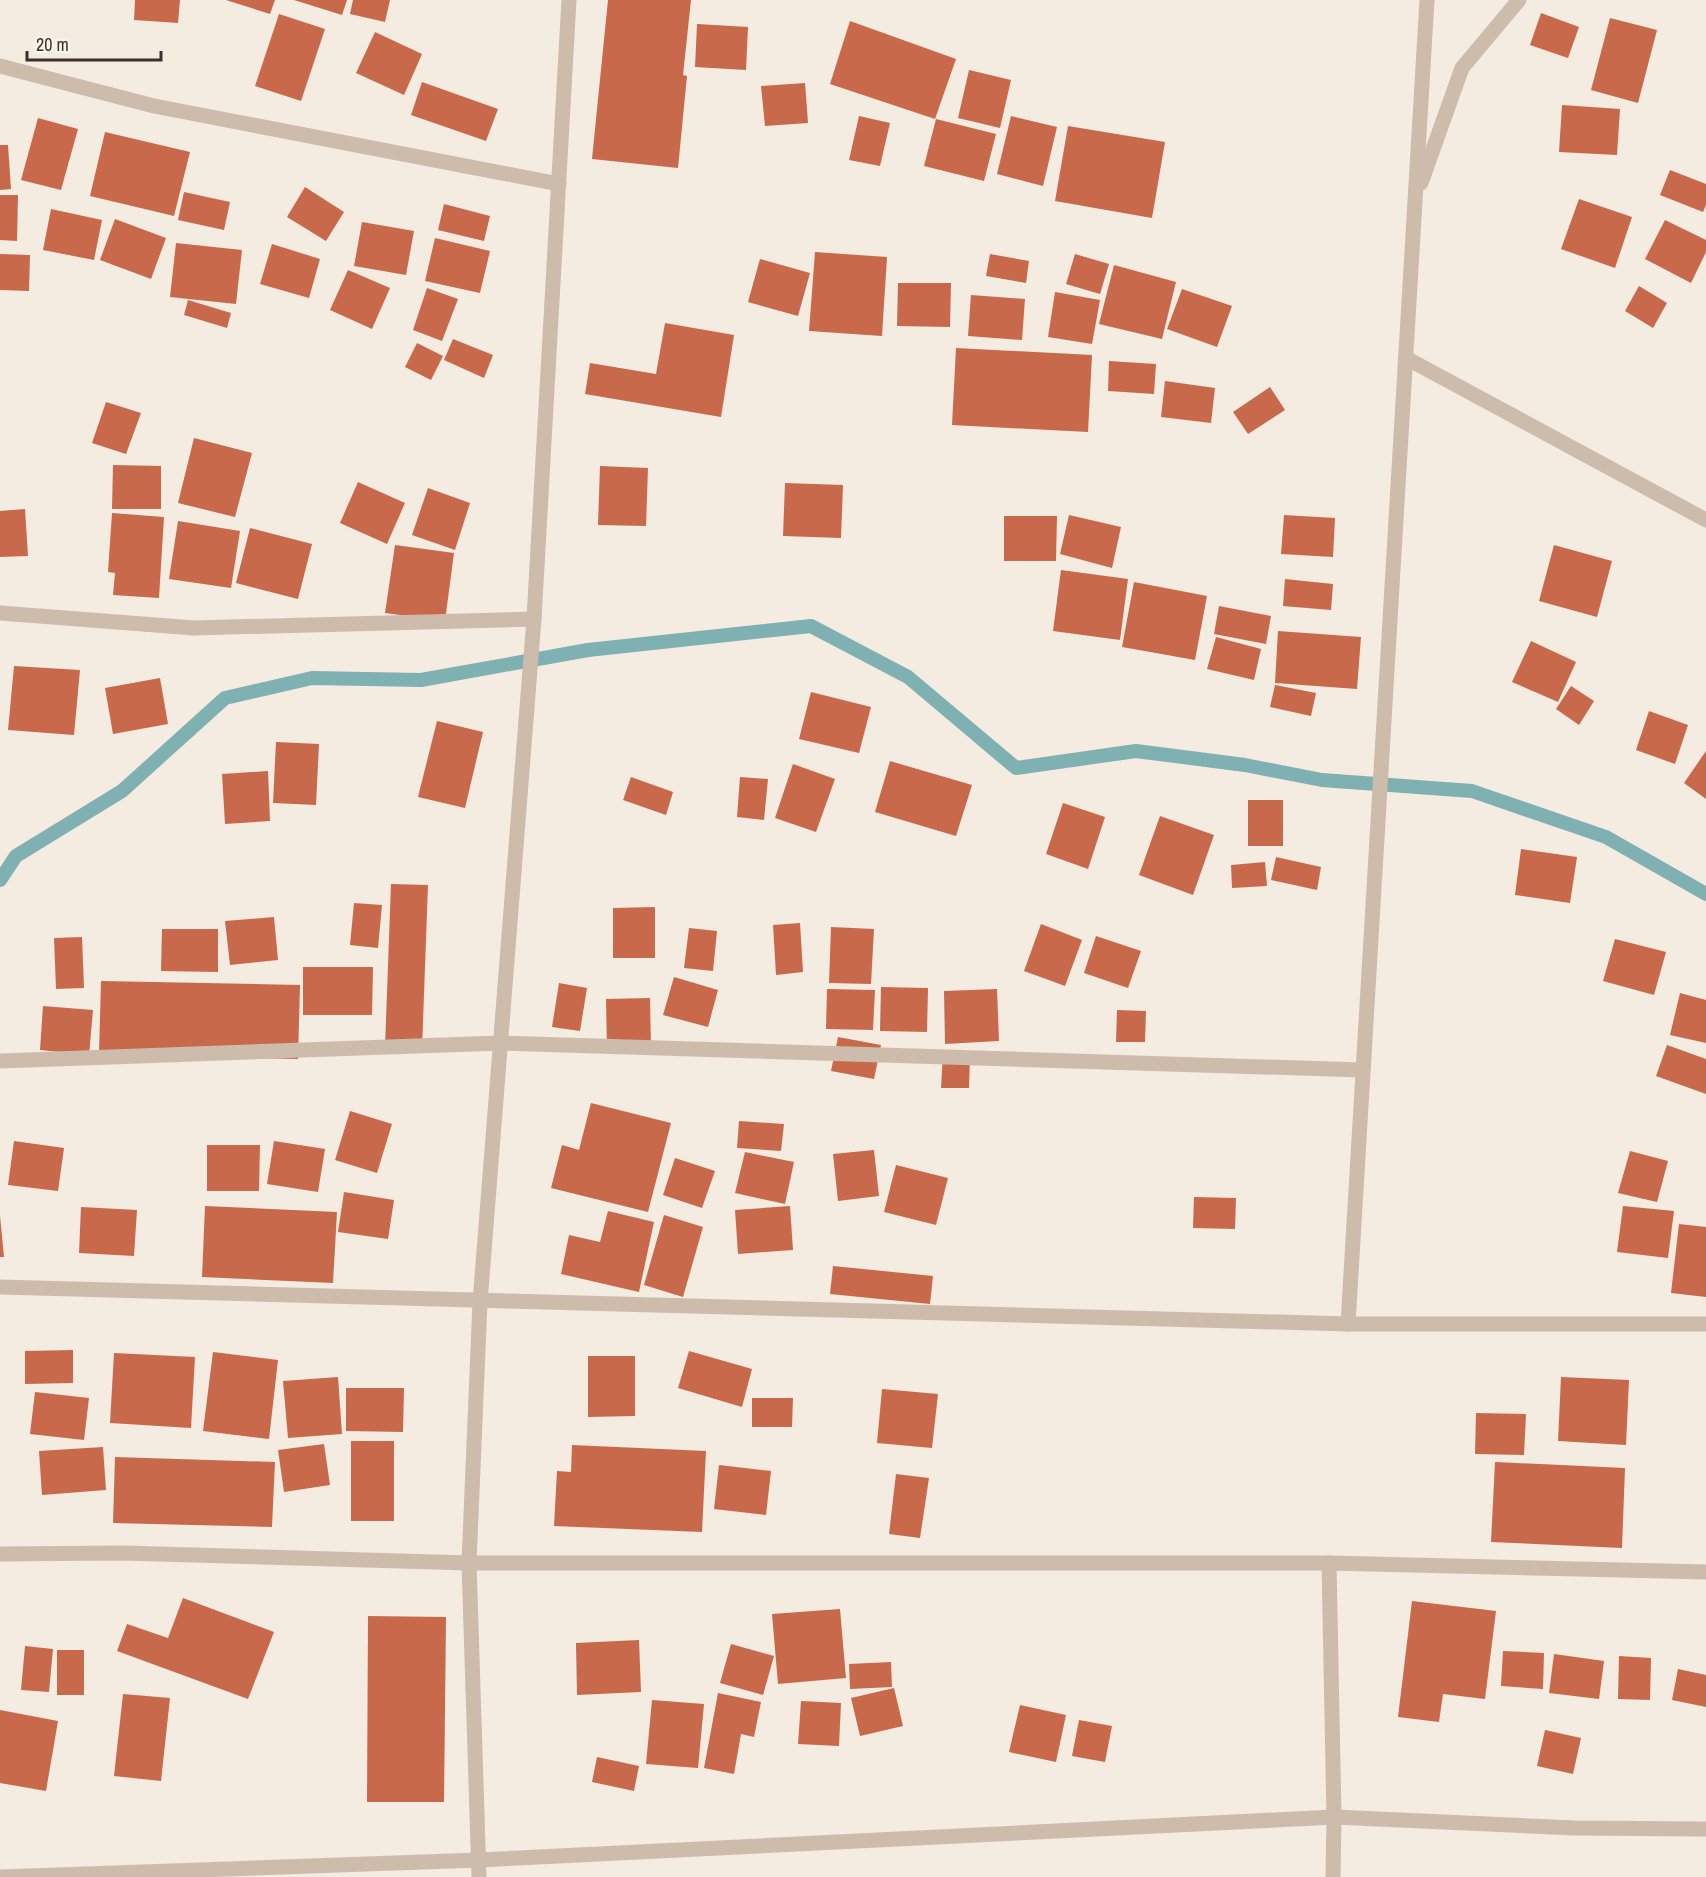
<svg xmlns="http://www.w3.org/2000/svg" width="1706" height="1877" viewBox="0 0 1706 1877" font-family="'Archivo Narrow',sans-serif">
	<style>
		.lines { fill: none; stroke-linecap: round; stroke-linejoin: round }
		.stream { stroke: #7fb0b2; stroke-width: 14 }
		.building { fill: #c8694b }
		.street { stroke: #cdbbac; stroke-width: 15 }
	</style>
	<rect width="100%" height="100%" fill="#f4ebe1"/>
	<g class="lines">
		<!-- stream -->
		<polyline class="stream" points="0,880 16,856 122,791 225,698 312,678 421,680 588,650 811,626 908,677 1016,768 1136,751 1245,765 1322,780 1472,791 1606,837 1706,894"/>
	</g>
	<!-- building -->
	<g class="building">
		<polygon points="135,0 180,0 178,23 134,20"/>
		<polygon points="226,0 275,0 270,14"/>
		<polygon points="294,0 347,0 342,15"/>
		<polygon points="353,0 390,0 385,22 350,14"/>
		<polygon points="608,0 691,0 683,75 687,76 678,168 592,159"/>
		<polygon points="1541,13 1579,27 1568,58 1530,45"/>
		<polygon points="279,14 325,29 301,101 255,86"/>
		<polygon points="1610,18 1657,30 1638,103 1591,90"/>
		<polygon points="850,21 956,59 935,119 830,84"/>
		<polygon points="697,24 748,27 746,70 695,67"/>
		<polygon points="375,32 422,54 404,95 356,73"/>
		<polygon points="969,70 1011,80 1000,128 958,118"/>
		<polygon points="422,82 498,109 486,141 411,115"/>
		<polygon points="805,83 808,123 765,126 761,86"/>
		<polygon points="1562,105 1620,109 1617,155 1559,152"/>
		<polygon points="859,116 890,123 880,166 849,160"/>
		<polygon points="1011,116 1057,127 1043,186 997,174"/>
		<polygon points="38,118 78,129 61,190 21,180"/>
		<polygon points="936,119 996,134 984,181 924,166"/>
		<polygon points="1068,126 1165,142 1152,218 1055,201"/>
		<polygon points="105,132 190,152 174,216 90,196"/>
		<polygon points="0,145 8,145 11,189 0,190"/>
		<polygon points="1670,170 1706,184 1706,205 1703,212 1660,195"/>
		<polygon points="305,187 344,212 326,241 287,217"/>
		<polygon points="184,192 230,202 224,230 178,220"/>
		<polygon points="0,195 18,195 17,241 0,240"/>
		<polygon points="1579,199 1632,217 1615,268 1561,249"/>
		<polygon points="444,204 490,216 484,241 438,230"/>
		<polygon points="51,209 102,220 94,260 43,250"/>
		<polygon points="115,219 166,238 151,279 100,260"/>
		<polygon points="1665,220 1706,240 1706,252 1691,283 1645,259"/>
		<polygon points="362,222 414,231 406,275 354,266"/>
		<polygon points="435,238 490,251 480,293 425,281"/>
		<polygon points="176,243 242,250 236,304 170,297"/>
		<polygon points="272,244 320,259 309,298 260,284"/>
		<polygon points="815,252 887,257 882,336 809,331"/>
		<polygon points="0,254 30,255 29,291 0,290"/>
		<polygon points="990,254 1029,261 1026,283 986,276"/>
		<polygon points="1075,254 1109,264 1100,294 1066,284"/>
		<polygon points="760,259 810,273 798,316 748,302"/>
		<polygon points="1114,265 1176,282 1162,339 1099,324"/>
		<polygon points="348,270 390,288 372,329 330,310"/>
		<polygon points="898,283 951,283 950,327 897,326"/>
		<polygon points="1639,286 1667,303 1653,328 1625,311"/>
		<polygon points="427,288 458,299 442,341 413,330"/>
		<polygon points="1182,289 1232,306 1217,347 1167,329"/>
		<polygon points="1055,292 1100,300 1092,344 1048,337"/>
		<polygon points="971,295 1025,299 1022,340 968,336"/>
		<polygon points="188,300 231,313 227,328 184,315"/>
		<polygon points="665,323 734,335 721,417 585,394 590,363 656,374"/>
		<polygon points="453,339 493,355 484,378 444,360"/>
		<polygon points="417,343 443,356 431,380 405,367"/>
		<polygon points="956,348 1092,355 1088,432 952,425"/>
		<polygon points="1109,361 1156,364 1154,394 1108,391"/>
		<polygon points="1165,381 1215,388 1211,423 1161,417"/>
		<polygon points="1270,387 1285,410 1248,434 1233,412"/>
		<polygon points="106,402 141,413 126,454 92,443"/>
		<polygon points="194,438 252,453 235,517 178,503"/>
		<polygon points="113,465 161,466 161,509 112,509"/>
		<polygon points="600,466 648,468 646,526 598,525"/>
		<polygon points="358,482 405,503 387,544 340,523"/>
		<polygon points="785,483 843,485 841,538 783,536"/>
		<polygon points="428,488 470,503 455,550 412,535"/>
		<polygon points="25,509 28,556 0,557 0,511"/>
		<polygon points="112,513 164,517 159,598 113,595 115,573 108,572"/>
		<polygon points="1069,515 1121,527 1112,568 1060,554"/>
		<polygon points="1284,515 1335,518 1333,557 1281,554"/>
		<polygon points="1004,516 1057,516 1056,561 1004,561"/>
		<polygon points="178,521 240,531 231,588 169,579"/>
		<polygon points="250,528 312,544 298,599 236,583"/>
		<polygon points="395,545 454,553 445,621 385,613"/>
		<polygon points="1554,545 1612,561 1597,617 1539,601"/>
		<polygon points="1061,570 1128,579 1120,640 1053,631"/>
		<polygon points="1285,579 1333,584 1331,610 1283,606"/>
		<polygon points="1134,582 1207,596 1195,660 1122,647"/>
		<polygon points="1219,606 1271,616 1266,644 1214,634"/>
		<polygon points="1278,631 1361,637 1357,689 1275,683"/>
		<polygon points="1216,637 1261,649 1254,680 1207,669"/>
		<polygon points="1531,641 1576,662 1558,702 1512,682"/>
		<polygon points="14,666 80,670 74,735 8,730"/>
		<polygon points="160,678 168,724 113,734 105,688"/>
		<polygon points="1275,685 1316,693 1311,716 1270,707"/>
		<polygon points="1571,686 1594,701 1579,725 1556,709"/>
		<polygon points="811,692 871,707 859,753 799,739"/>
		<polygon points="1649,711 1688,725 1675,764 1636,750"/>
		<polygon points="437,721 483,732 465,808 418,797"/>
		<polygon points="276,742 319,744 316,805 273,803"/>
		<polygon points="1706,751 1706,799 1684,783"/>
		<polygon points="890,761 972,785 956,836 875,812"/>
		<polygon points="793,764 835,779 816,832 775,818"/>
		<polygon points="268,771 270,821 225,824 222,774"/>
		<polygon points="631,777 673,792 666,815 623,800"/>
		<polygon points="740,777 768,779 764,820 737,817"/>
		<rect x="1248" y="800" width="35" height="46"/>
		<polygon points="1063,803 1105,817 1088,869 1046,854"/>
		<polygon points="1160,816 1214,835 1193,895 1139,875"/>
		<polygon points="1521,849 1577,857 1570,903 1515,895"/>
		<polygon points="1276,857 1321,867 1317,890 1271,880"/>
		<polygon points="1265,862 1267,886 1232,888 1231,865"/>
		<polygon points="391,884 428,885 422,1049 385,1047"/>
		<polygon points="354,903 382,905 378,948 350,945"/>
		<polygon points="655,907 655,958 613,958 613,908"/>
		<polygon points="274,917 278,960 230,965 225,921"/>
		<polygon points="800,923 803,972 776,975 773,925"/>
		<polygon points="1041,924 1082,940 1065,986 1024,971"/>
		<polygon points="831,927 874,929 871,984 829,983"/>
		<polygon points="689,928 717,931 713,971 684,968"/>
		<polygon points="162,929 218,929 218,972 161,971"/>
		<polygon points="1096,936 1141,951 1128,988 1084,973"/>
		<polygon points="82,937 84,988 56,989 54,938"/>
		<polygon points="1615,939 1666,952 1654,995 1603,981"/>
		<polygon points="303,967 373,967 372,1015 303,1015"/>
		<polygon points="674,977 718,990 708,1027 663,1015"/>
		<polygon points="101,981 300,985 298,1059 99,1054"/>
		<polygon points="559,983 587,988 580,1031 552,1027"/>
		<polygon points="881,987 928,988 927,1032 880,1031"/>
		<polygon points="827,989 875,990 873,1030 826,1029"/>
		<polygon points="997,989 999,1041 945,1044 944,991"/>
		<polygon points="1680,993 1706,1000 1706,1043 1670,1035"/>
		<polygon points="650,998 651,1050 607,1051 606,999"/>
		<polygon points="43,1006 93,1010 89,1055 40,1050"/>
		<polygon points="1117,1010 1146,1011 1145,1042 1116,1042"/>
		<polygon points="838,1037 881,1045 874,1079 831,1071"/>
		<polygon points="1667,1045 1706,1059 1706,1094 1656,1076"/>
		<polygon points="943,1054 970,1055 969,1088 941,1088"/>
		<polygon points="591,1103 671,1123 648,1212 551,1188 562,1145 579,1150"/>
		<polygon points="350,1111 392,1124 377,1173 335,1160"/>
		<polygon points="739,1121 784,1124 781,1151 737,1148"/>
		<polygon points="14,1141 64,1148 58,1191 8,1185"/>
		<polygon points="274,1141 325,1149 318,1192 267,1184"/>
		<polygon points="207,1145 260,1145 259,1191 207,1191"/>
		<polygon points="874,1150 879,1196 838,1201 833,1154"/>
		<polygon points="1630,1151 1668,1161 1657,1202 1618,1193"/>
		<polygon points="745,1152 794,1162 785,1204 735,1193"/>
		<polygon points="675,1158 715,1171 702,1208 663,1195"/>
		<polygon points="896,1165 948,1178 936,1225 884,1212"/>
		<polygon points="344,1192 394,1200 388,1239 338,1232"/>
		<polygon points="1194,1197 1236,1198 1235,1229 1193,1228"/>
		<polygon points="205,1206 337,1212 333,1283 202,1277"/>
		<polygon points="790,1206 793,1250 738,1254 735,1210"/>
		<polygon points="1623,1206 1674,1211 1668,1258 1617,1252"/>
		<polygon points="81,1207 137,1210 134,1256 79,1253"/>
		<polygon points="608,1211 654,1222 639,1292 561,1274 569,1235 600,1242"/>
		<polygon points="664,1215 703,1227 683,1297 644,1285"/>
		<polygon points="0,1216 4,1257 0,1257"/>
		<polygon points="1679,1224 1706,1227 1706,1297 1671,1293"/>
		<polygon points="833,1266 933,1276 930,1304 830,1294"/>
		<polygon points="73,1350 73,1383 25,1384 25,1351"/>
		<polygon points="689,1351 752,1369 742,1407 678,1388"/>
		<polygon points="213,1352 278,1360 269,1439 203,1431"/>
		<polygon points="114,1353 195,1357 191,1428 110,1423"/>
		<polygon points="588,1356 635,1356 635,1416 588,1417"/>
		<polygon points="338,1377 342,1434 288,1438 283,1381"/>
		<polygon points="1561,1377 1629,1380 1626,1445 1558,1441"/>
		<polygon points="346,1388 404,1388 403,1432 346,1431"/>
		<polygon points="882,1389 938,1394 932,1448 877,1443"/>
		<polygon points="35,1392 89,1398 84,1440 30,1434"/>
		<polygon points="752,1398 793,1398 792,1427 752,1427"/>
		<polygon points="1476,1413 1526,1414 1524,1455 1475,1454"/>
		<rect x="351" y="1441" width="43" height="80"/>
		<polygon points="324,1444 330,1485 284,1492 278,1450"/>
		<polygon points="572,1445 706,1451 702,1532 554,1526 557,1471 571,1472"/>
		<polygon points="103,1447 106,1490 42,1495 39,1451"/>
		<polygon points="115,1457 275,1462 272,1527 113,1523"/>
		<polygon points="1495,1462 1625,1468 1622,1548 1491,1542"/>
		<polygon points="719,1465 771,1471 766,1515 714,1509"/>
		<polygon points="896,1474 929,1478 920,1538 889,1534"/>
		<polygon points="183,1598 274,1632 248,1699 117,1651 127,1624 168,1638"/>
		<polygon points="1412,1601 1496,1611 1485,1699 1443,1694 1439,1722 1398,1717"/>
		<polygon points="840,1609 846,1678 778,1684 772,1614"/>
		<polygon points="368,1616 446,1617 444,1802 367,1802"/>
		<polygon points="639,1640 641,1692 577,1695 576,1643"/>
		<polygon points="731,1644 774,1656 763,1695 720,1683"/>
		<polygon points="25,1646 53,1649 49,1692 21,1690"/>
		<rect x="57" y="1650" width="27" height="45"/>
		<polygon points="1503,1651 1544,1653 1543,1689 1501,1686"/>
		<polygon points="1554,1654 1604,1661 1599,1699 1549,1693"/>
		<polygon points="1619,1656 1651,1658 1650,1700 1618,1699"/>
		<polygon points="891,1662 892,1687 850,1689 849,1664"/>
		<polygon points="1678,1669 1706,1675 1706,1707 1672,1700"/>
		<polygon points="894,1688 903,1726 860,1736 851,1698"/>
		<polygon points="718,1693 761,1702 754,1737 741,1734 734,1774 704,1768"/>
		<polygon points="123,1694 170,1698 161,1781 114,1776"/>
		<polygon points="652,1700 704,1704 698,1768 646,1764"/>
		<polygon points="801,1701 841,1703 839,1746 798,1744"/>
		<polygon points="1020,1705 1066,1715 1056,1762 1009,1752"/>
		<polygon points="0,1710 58,1721 46,1791 0,1783"/>
		<polygon points="1079,1720 1112,1726 1105,1762 1072,1756"/>
		<polygon points="1545,1730 1581,1738 1573,1774 1537,1766"/>
		<polygon points="597,1757 639,1766 634,1791 592,1782"/>
	</g>
	<g class="lines">
		<!-- street -->
		<g class="street">
			<polyline points="0,66 154,106 559,184"/>
			<polyline points="1421,183 1462,68 1519,0"/>
			<polyline points="1406,358 1706,520"/>
			<polyline points="0,613 194,628 534,619"/>
			<polyline points="0,1061 500,1043 1363,1070"/>
			<polyline points="0,1287 1348,1324 1706,1324"/>
			<polyline points="1348,1324 1427,0"/>
			<polyline points="0,1554 122,1553 469,1563 1329,1563 1706,1572"/>
			<polyline points="1329,1563 1334,1817 1333,1877"/>
			<polyline points="0,1877 479,1860 1334,1817 1574,1828 1706,1829"/>
			<polyline points="479,1877 469,1563 480,1302 534,619 569,0"/>
		</g>
	</g>
	<!-- scale -->
	<path d="M27 51v9h134v-9" fill="none" stroke="#3b302b" stroke-width="3"/>
	<text x="36" y="51" font-size="18" fill="#3b302b" stroke="#fbf5ee" stroke-width="4.5" paint-order="stroke">20 m</text>
</svg>
